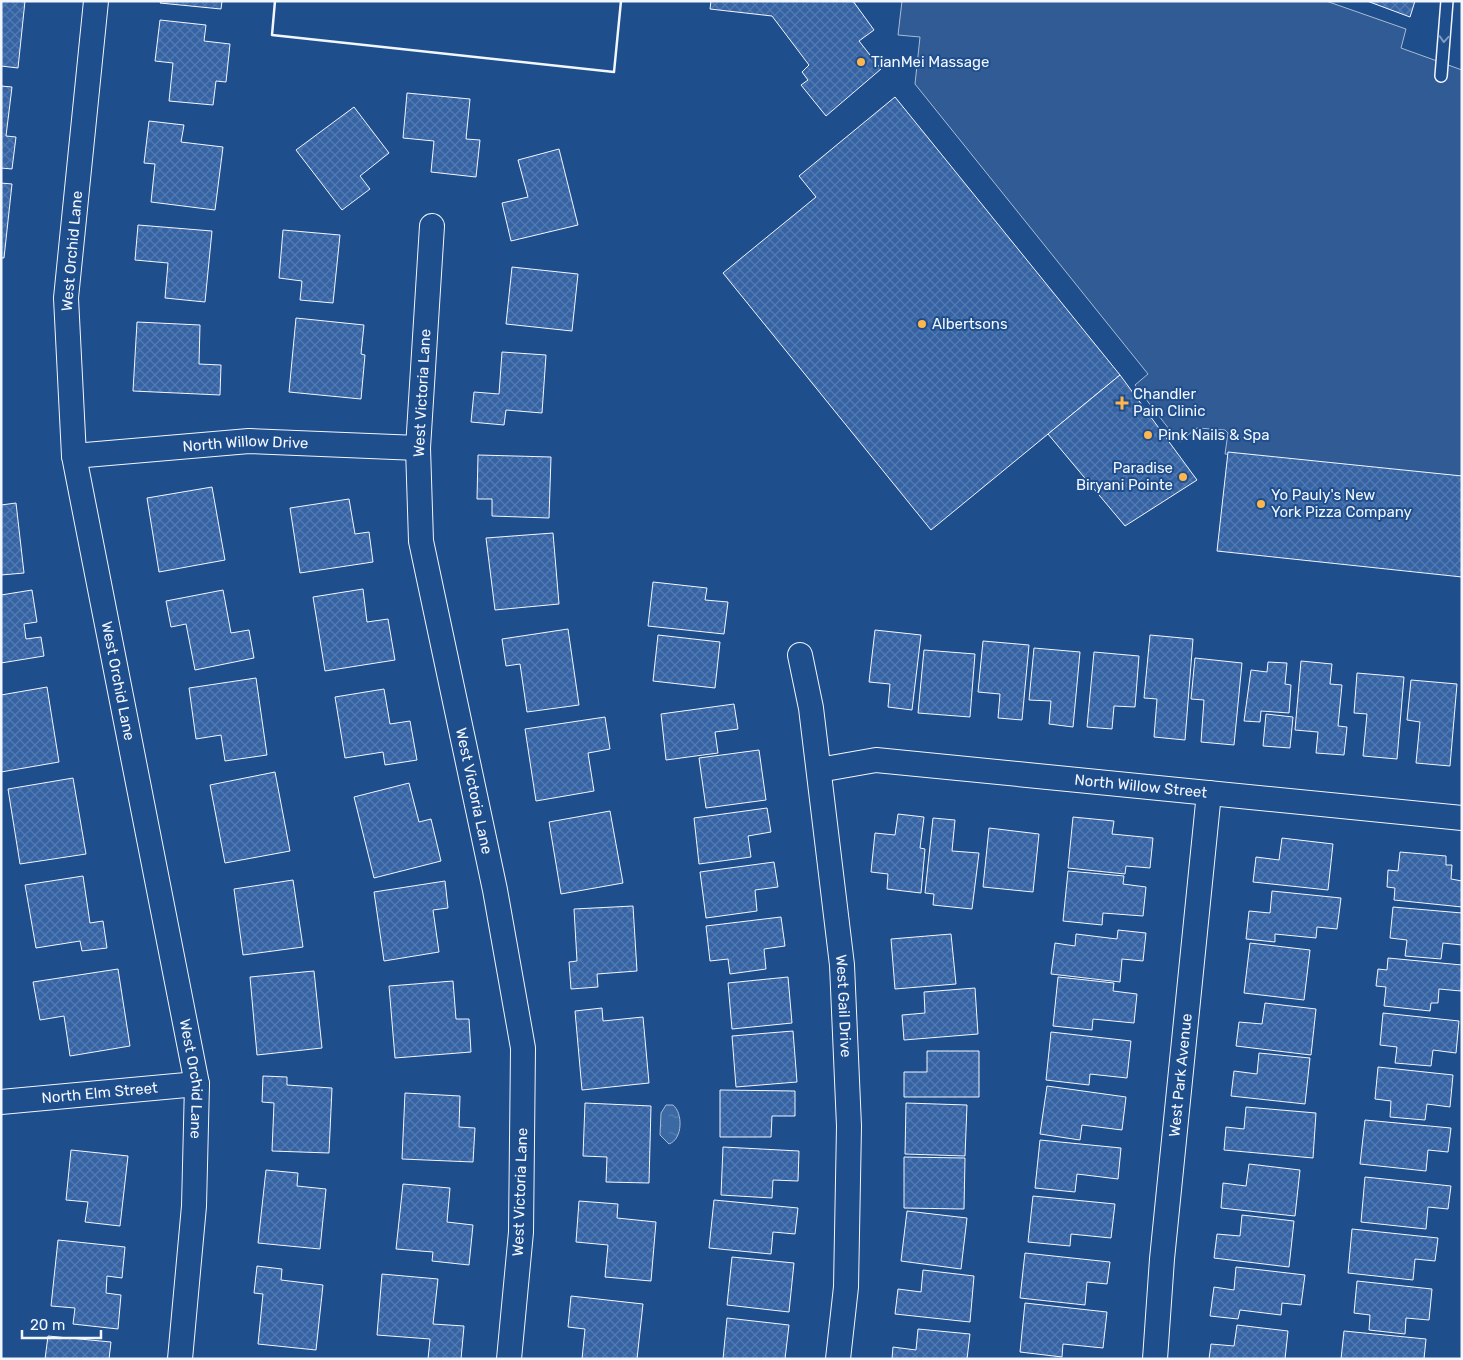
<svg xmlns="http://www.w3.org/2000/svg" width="1463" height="1360" viewBox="0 0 1463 1360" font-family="Rubik,sans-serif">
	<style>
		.parking { fill: #305b95; stroke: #a8bbd7 }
		.water { fill: url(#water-ripples); stroke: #a8bbd7 }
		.building { fill: url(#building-cross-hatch); stroke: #f2f6ff }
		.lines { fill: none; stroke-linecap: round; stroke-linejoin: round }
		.service-casing { stroke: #f2f6ff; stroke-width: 14 }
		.minor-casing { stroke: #f2f6ff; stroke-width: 26 }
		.service { stroke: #1f4e8c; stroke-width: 11 }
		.minor { stroke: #1f4e8c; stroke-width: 24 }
		.wall { stroke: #f2f6ff; stroke-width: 2.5 }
		.oneway { stroke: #7e9ac0 }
		.poi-dot { fill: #ffb74d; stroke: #1f4e8c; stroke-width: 2 }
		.labels { text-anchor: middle; stroke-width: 4; stroke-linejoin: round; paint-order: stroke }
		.poi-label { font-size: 15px; fill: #f2f6ff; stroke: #1f4e8c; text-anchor: start }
		.street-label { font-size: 15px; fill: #f2f6ff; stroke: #1f4e8c }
	</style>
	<defs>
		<pattern id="water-ripples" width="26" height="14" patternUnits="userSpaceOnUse" patternTransform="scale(1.25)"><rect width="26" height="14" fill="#3b69a3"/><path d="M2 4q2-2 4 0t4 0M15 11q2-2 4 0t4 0" fill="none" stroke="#587fb1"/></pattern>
		<pattern id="building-cross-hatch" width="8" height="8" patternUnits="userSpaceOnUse" patternTransform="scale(1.25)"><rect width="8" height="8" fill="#3563a3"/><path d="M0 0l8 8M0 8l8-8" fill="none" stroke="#537ab1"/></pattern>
	</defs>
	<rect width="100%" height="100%" fill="#1f4e8c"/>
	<!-- parking -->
	<polygon class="parking" points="902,1 1326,1 1406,29 1401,48 1462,70 1462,479 1225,454 1228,433 1225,430 1197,428 1179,442 1135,385 1148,374 915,84 920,37 898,35"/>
	<!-- water -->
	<path class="water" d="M666,1105H673C683,1113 683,1139 669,1144L660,1135L661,1113Z"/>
	<!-- building -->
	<g class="building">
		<polygon points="1,1 25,1 18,68 1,66"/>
		<polygon points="161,1 222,1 221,9 160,3"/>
		<polygon points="711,1 853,1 874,30 859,41 881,69 826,116 801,85 808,80 802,72 809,65 772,16 710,9"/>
		<polygon points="1367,1 1415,1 1410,17"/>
		<polygon points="160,20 206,25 204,41 230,44 226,82 216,81 213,105 169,101 173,63 155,61"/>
		<polygon points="1,86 12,87 6,136 16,137 12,169 1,168"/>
		<polygon points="407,93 470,99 466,139 480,140 476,177 431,172 434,141 403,138"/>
		<polygon points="895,97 1120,375 931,530 723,273 816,197 799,176"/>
		<polygon points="354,107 389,153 360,176 370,189 342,210 296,150"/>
		<polygon points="149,121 184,125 181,142 223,147 215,210 151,202 155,164 144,163"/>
		<polygon points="559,149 578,225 511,241 502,203 528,197 518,160"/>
		<polygon points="1,183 12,184 4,258 1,258"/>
		<polygon points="138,225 212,231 205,302 165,298 168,263 135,260"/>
		<polygon points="283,230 340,235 333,303 300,300 302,281 279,278"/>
		<polygon points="512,267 578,274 572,331 506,324"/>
		<polygon points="296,318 364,325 361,354 365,355 361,399 289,392"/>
		<polygon points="137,322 200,325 199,364 221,365 220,395 133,391"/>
		<polygon points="502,352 546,355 542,413 506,410 504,425 471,422 474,392 499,394"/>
		<polygon points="1120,375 1197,480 1125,526 1048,434"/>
		<polygon points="1228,452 1462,476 1462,577 1217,551"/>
		<polygon points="478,455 551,457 549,518 492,516 492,499 477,499"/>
		<polygon points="212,487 225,560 159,572 147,498"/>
		<polygon points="349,499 355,534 369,532 373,562 300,573 290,508"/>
		<polygon points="16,503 24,573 1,575 1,505"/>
		<polygon points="553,533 559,604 495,610 486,538"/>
		<polygon points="653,582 707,588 705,600 728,602 724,634 648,626"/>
		<polygon points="363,589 367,622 388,619 395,660 325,671 313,597"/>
		<polygon points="32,590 37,622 24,624 26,639 41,637 44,656 1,663 1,595"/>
		<polygon points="223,590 231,633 249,630 254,658 195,670 186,624 171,627 166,601"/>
		<polygon points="568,629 579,705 527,712 520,664 506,666 502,639"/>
		<polygon points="875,630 921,635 912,710 888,707 890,684 869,682"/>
		<polygon points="658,635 720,642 715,688 653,681"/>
		<polygon points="1150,635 1193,639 1185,740 1154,737 1157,699 1144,698"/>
		<polygon points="983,641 1029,645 1022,720 998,718 1000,694 978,692"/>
		<polygon points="1034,648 1080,652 1073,727 1049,724 1051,701 1029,700"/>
		<polygon points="924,650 975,654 970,717 918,713"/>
		<polygon points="1094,652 1139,656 1135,707 1114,706 1112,729 1087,727"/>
		<polygon points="1195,658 1242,663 1234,745 1201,742 1204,700 1191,699"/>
		<polygon points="1301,661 1332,664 1330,684 1342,685 1338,726 1347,727 1344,755 1316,753 1318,732 1295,730"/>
		<polygon points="1268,662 1287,663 1285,684 1291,685 1289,713 1261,711 1260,722 1244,721 1251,670 1267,672"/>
		<polygon points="1357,673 1404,677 1397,759 1363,756 1367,714 1354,713"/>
		<polygon points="256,678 267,755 225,761 221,735 196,739 189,688"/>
		<polygon points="1411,680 1457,684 1450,766 1416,763 1420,722 1407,720"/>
		<polygon points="47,687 59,762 1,772 1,695"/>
		<polygon points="384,689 390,724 410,721 417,760 385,765 383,752 345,758 335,697"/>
		<polygon points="734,704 738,729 715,732 718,753 666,760 661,714"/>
		<polygon points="1266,714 1293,717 1290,748 1263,746"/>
		<polygon points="605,717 610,749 588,753 594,791 536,801 525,729"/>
		<polygon points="759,750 766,800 706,808 699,758"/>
		<polygon points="275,772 290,851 225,863 210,785"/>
		<polygon points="73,778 86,854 20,864 8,789"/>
		<polygon points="409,783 419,822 431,819 441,861 374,878 354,797"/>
		<polygon points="767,808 771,832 748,836 751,857 699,864 694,818"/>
		<polygon points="610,811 623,883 561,894 549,822"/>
		<polygon points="898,814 924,817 920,848 925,849 921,893 887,889 888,874 871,872 875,833 895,835"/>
		<polygon points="1073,817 1114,821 1112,834 1153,838 1150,868 1126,866 1125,874 1068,868"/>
		<polygon points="933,818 955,820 952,851 979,853 972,909 933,905 934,894 925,893"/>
		<polygon points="989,828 1039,834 1033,892 983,887"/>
		<polygon points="1282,838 1333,844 1328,890 1253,882 1256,857 1279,860"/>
		<polygon points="1400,852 1446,856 1446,865 1452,865 1451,879 1462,881 1462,907 1394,900 1395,888 1387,887 1388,870 1398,871"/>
		<polygon points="774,862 778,887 755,890 757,911 706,918 700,872"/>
		<polygon points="1068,871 1124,876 1123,884 1146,887 1143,916 1103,913 1102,925 1063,921"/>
		<polygon points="83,876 90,923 103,921 107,948 82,951 80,941 36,948 25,885"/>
		<polygon points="293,880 303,947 243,955 234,889"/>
		<polygon points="445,881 448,908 433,910 439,952 384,961 374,892"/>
		<polygon points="1272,891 1341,898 1337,929 1317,927 1316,938 1275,934 1275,942 1246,939 1249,911 1270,913"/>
		<polygon points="633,906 637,971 597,974 598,987 571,989 569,962 577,961 574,909"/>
		<polygon points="1393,907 1462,913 1462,945 1443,943 1441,959 1405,956 1407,940 1390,938"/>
		<polygon points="781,917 785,946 764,949 766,969 730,974 728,959 710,961 706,926"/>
		<polygon points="1118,930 1146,933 1143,961 1122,959 1120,982 1051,974 1055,943 1075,946 1076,934 1117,939"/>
		<polygon points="951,934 956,984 895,989 891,939"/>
		<polygon points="1250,943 1310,950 1304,1000 1244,993"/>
		<polygon points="1388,958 1462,965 1461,991 1439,989 1438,1003 1431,1003 1430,1011 1384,1006 1386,987 1376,986 1378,969 1387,970"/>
		<polygon points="118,969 130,1046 70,1056 64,1016 40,1020 33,982"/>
		<polygon points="314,971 322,1048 257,1055 250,977"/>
		<polygon points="788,977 792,1023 732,1029 728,983"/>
		<polygon points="1058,977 1114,983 1113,991 1137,994 1134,1023 1093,1019 1092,1030 1053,1026"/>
		<polygon points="453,981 456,1019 469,1019 471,1052 395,1058 389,986"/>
		<polygon points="975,988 978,1034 904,1040 902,1015 925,1013 924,992"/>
		<polygon points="1265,1003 1316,1009 1311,1055 1236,1046 1239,1022 1262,1024"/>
		<polygon points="602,1008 603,1021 643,1017 649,1083 582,1090 575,1011"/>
		<polygon points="1383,1013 1459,1021 1456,1053 1433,1050 1431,1066 1395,1063 1397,1047 1380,1045"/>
		<polygon points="793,1031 797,1082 736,1087 732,1036"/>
		<polygon points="1051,1032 1131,1041 1127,1078 1090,1074 1089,1085 1046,1080"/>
		<polygon points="927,1051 979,1051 979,1097 904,1097 904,1072 927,1072"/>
		<polygon points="1259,1053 1310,1058 1305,1104 1231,1096 1234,1071 1257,1074"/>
		<polygon points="1378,1067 1453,1075 1450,1107 1427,1104 1425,1120 1390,1117 1391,1101 1375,1099"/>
		<polygon points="263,1076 287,1077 287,1085 332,1088 329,1153 272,1151 274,1103 262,1102"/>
		<polygon points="1047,1086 1126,1097 1122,1130 1082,1125 1080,1140 1040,1134"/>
		<polygon points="720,1090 795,1091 795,1116 772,1116 771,1137 720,1137"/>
		<polygon points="405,1093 460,1096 459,1127 475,1128 473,1162 402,1159"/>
		<polygon points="585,1103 651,1106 649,1183 606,1182 607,1157 583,1156"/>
		<polygon points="906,1103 967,1105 965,1156 905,1154"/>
		<polygon points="1246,1107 1316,1113 1313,1158 1224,1150 1226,1127 1244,1129"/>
		<polygon points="1365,1120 1451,1128 1448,1152 1428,1150 1426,1171 1360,1164"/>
		<polygon points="1040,1140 1121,1148 1118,1179 1077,1174 1075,1192 1035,1188"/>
		<polygon points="723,1147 799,1151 798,1181 773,1180 772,1198 721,1195"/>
		<polygon points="71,1150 128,1156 120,1226 85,1222 88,1202 66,1200"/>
		<polygon points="904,1157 965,1158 964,1209 904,1208"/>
		<polygon points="1249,1164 1300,1170 1295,1216 1221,1208 1223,1183 1246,1186"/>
		<polygon points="266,1170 298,1173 297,1186 326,1189 320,1249 258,1243"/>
		<polygon points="1365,1177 1451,1186 1448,1209 1428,1207 1426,1229 1361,1222"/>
		<polygon points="403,1184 450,1188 447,1222 473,1225 469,1265 432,1261 433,1252 396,1249"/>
		<polygon points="1033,1196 1115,1204 1111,1238 1071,1234 1070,1246 1028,1242"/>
		<polygon points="714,1200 798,1208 795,1234 773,1232 771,1254 709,1248"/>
		<polygon points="579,1201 618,1204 617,1218 656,1222 651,1281 605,1277 608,1245 576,1242"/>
		<polygon points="907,1211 967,1218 961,1269 901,1261"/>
		<polygon points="1242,1215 1294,1221 1289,1267 1214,1258 1217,1234 1240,1236"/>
		<polygon points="1352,1229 1438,1238 1435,1261 1415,1259 1413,1280 1348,1273"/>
		<polygon points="58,1240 125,1247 122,1278 107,1276 106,1293 121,1295 118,1329 73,1324 75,1308 51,1306"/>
		<polygon points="1025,1253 1110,1262 1107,1284 1087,1282 1085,1305 1020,1298"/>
		<polygon points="732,1257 794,1263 789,1312 727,1305"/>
		<polygon points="257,1266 282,1269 281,1280 323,1285 316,1350 258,1344 263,1294 254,1293"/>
		<polygon points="1236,1267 1305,1275 1301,1305 1282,1303 1281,1315 1240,1310 1238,1319 1210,1316 1214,1287 1234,1290"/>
		<polygon points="923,1270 974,1276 970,1322 895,1314 898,1289 921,1292"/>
		<polygon points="382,1274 438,1279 433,1324 464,1326 461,1359 428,1359 430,1339 377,1335"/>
		<polygon points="1357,1281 1432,1289 1429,1320 1406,1318 1405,1334 1369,1330 1370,1315 1354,1313"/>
		<polygon points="571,1296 643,1304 637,1359 582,1359 585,1329 568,1327"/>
		<polygon points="1025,1303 1107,1312 1103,1348 1063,1344 1062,1357 1020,1352"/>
		<polygon points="727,1318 789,1325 785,1359 723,1359"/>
		<polygon points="1237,1325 1288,1331 1285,1359 1209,1359 1211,1344 1234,1346"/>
		<polygon points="918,1329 970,1334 967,1359 892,1359 893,1347 916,1350"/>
		<polygon points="1344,1331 1426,1339 1424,1359 1341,1359"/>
		<polygon points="48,1336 111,1342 109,1359 45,1359"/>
	</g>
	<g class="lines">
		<!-- service casing -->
		<g class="service-casing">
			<polyline id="service" points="1441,76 1447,1"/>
		</g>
		<!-- minor casing -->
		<g class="minor-casing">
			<g id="minor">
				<path id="s1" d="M96,1L66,298L74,456L197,1084L194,1206L180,1359"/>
				<path id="s2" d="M432,226L418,448L421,541L495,890L523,1048L521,1232L509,1359"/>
				<path id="s3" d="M74,456L249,441L418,448"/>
				<path id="s4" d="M800,655L811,708L842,965L849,1126L846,1287L838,1359"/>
				<path id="s5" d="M819,770L876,760L1462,818"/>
				<path id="s6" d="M1,1102L197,1084"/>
				<path id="s7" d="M1155,1359L1162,1259L1209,793"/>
			</g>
		</g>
		<!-- service -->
		<use href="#service" class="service"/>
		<!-- minor -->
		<use href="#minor" class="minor"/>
		<!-- wall -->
		<polyline class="wall" points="275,1 272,35 614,72 621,1"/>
	</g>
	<!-- one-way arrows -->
	<defs><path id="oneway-chevron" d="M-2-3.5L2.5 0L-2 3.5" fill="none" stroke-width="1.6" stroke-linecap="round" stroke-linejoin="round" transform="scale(1.25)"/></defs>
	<use class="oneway" href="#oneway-chevron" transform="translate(1444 39) rotate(94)"/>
	<!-- markers -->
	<g class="poi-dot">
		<circle cx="861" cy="62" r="5"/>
		<circle cx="922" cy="324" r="5"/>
		<path d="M1119.5 395.5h5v5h5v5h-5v5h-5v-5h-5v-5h5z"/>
		<circle cx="1148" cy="435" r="5"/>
		<circle cx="1183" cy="477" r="5"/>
		<circle cx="1261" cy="504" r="5"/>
	</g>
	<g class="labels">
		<!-- poi labels -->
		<g class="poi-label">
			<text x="871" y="67">TianMei Massage</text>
			<text x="932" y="329">Albertsons</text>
			<text x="1133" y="399">Chandler<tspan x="1133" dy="17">Pain Clinic</tspan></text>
			<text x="1158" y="440">Pink Nails &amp; Spa</text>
			<text x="1173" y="473" text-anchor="end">Paradise<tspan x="1173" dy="17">Biryani Pointe</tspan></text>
			<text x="1271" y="500">Yo Pauly's New<tspan x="1271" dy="17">York Pizza Company</tspan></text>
		</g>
		<!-- street labels -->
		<g class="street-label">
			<text transform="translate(72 251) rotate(-85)" y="5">West Orchid Lane</text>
			<text transform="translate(422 393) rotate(-87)" y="5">West Victoria Lane</text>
			<text dy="5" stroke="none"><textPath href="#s3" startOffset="172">North Willow Drive</textPath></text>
			<text dy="5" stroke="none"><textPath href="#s1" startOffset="686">West Orchid Lane</textPath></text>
			<text dy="5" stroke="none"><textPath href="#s5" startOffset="324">North Willow Street</textPath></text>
			<text dy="5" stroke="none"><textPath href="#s2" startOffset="571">West Victoria Lane</textPath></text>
			<text dy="5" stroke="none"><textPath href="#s4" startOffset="354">West Gail Drive</textPath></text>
			<text dy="5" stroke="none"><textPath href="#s7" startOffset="285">West Park Avenue</textPath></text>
			<text dy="5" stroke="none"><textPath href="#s1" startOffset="1091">West Orchid Lane</textPath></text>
			<text dy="5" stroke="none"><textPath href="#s6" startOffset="99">North Elm Street</textPath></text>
			<text transform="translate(520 1192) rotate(-88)" y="5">West Victoria Lane</text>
		</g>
	</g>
	<!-- border -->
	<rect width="1463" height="1360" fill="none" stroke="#f2f6ff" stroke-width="5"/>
	<!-- scale -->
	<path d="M22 1330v8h79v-8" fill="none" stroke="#f2f6ff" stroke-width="2.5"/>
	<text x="30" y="1330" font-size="15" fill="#f2f6ff" stroke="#1f4e8c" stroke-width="4" paint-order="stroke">20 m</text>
</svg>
